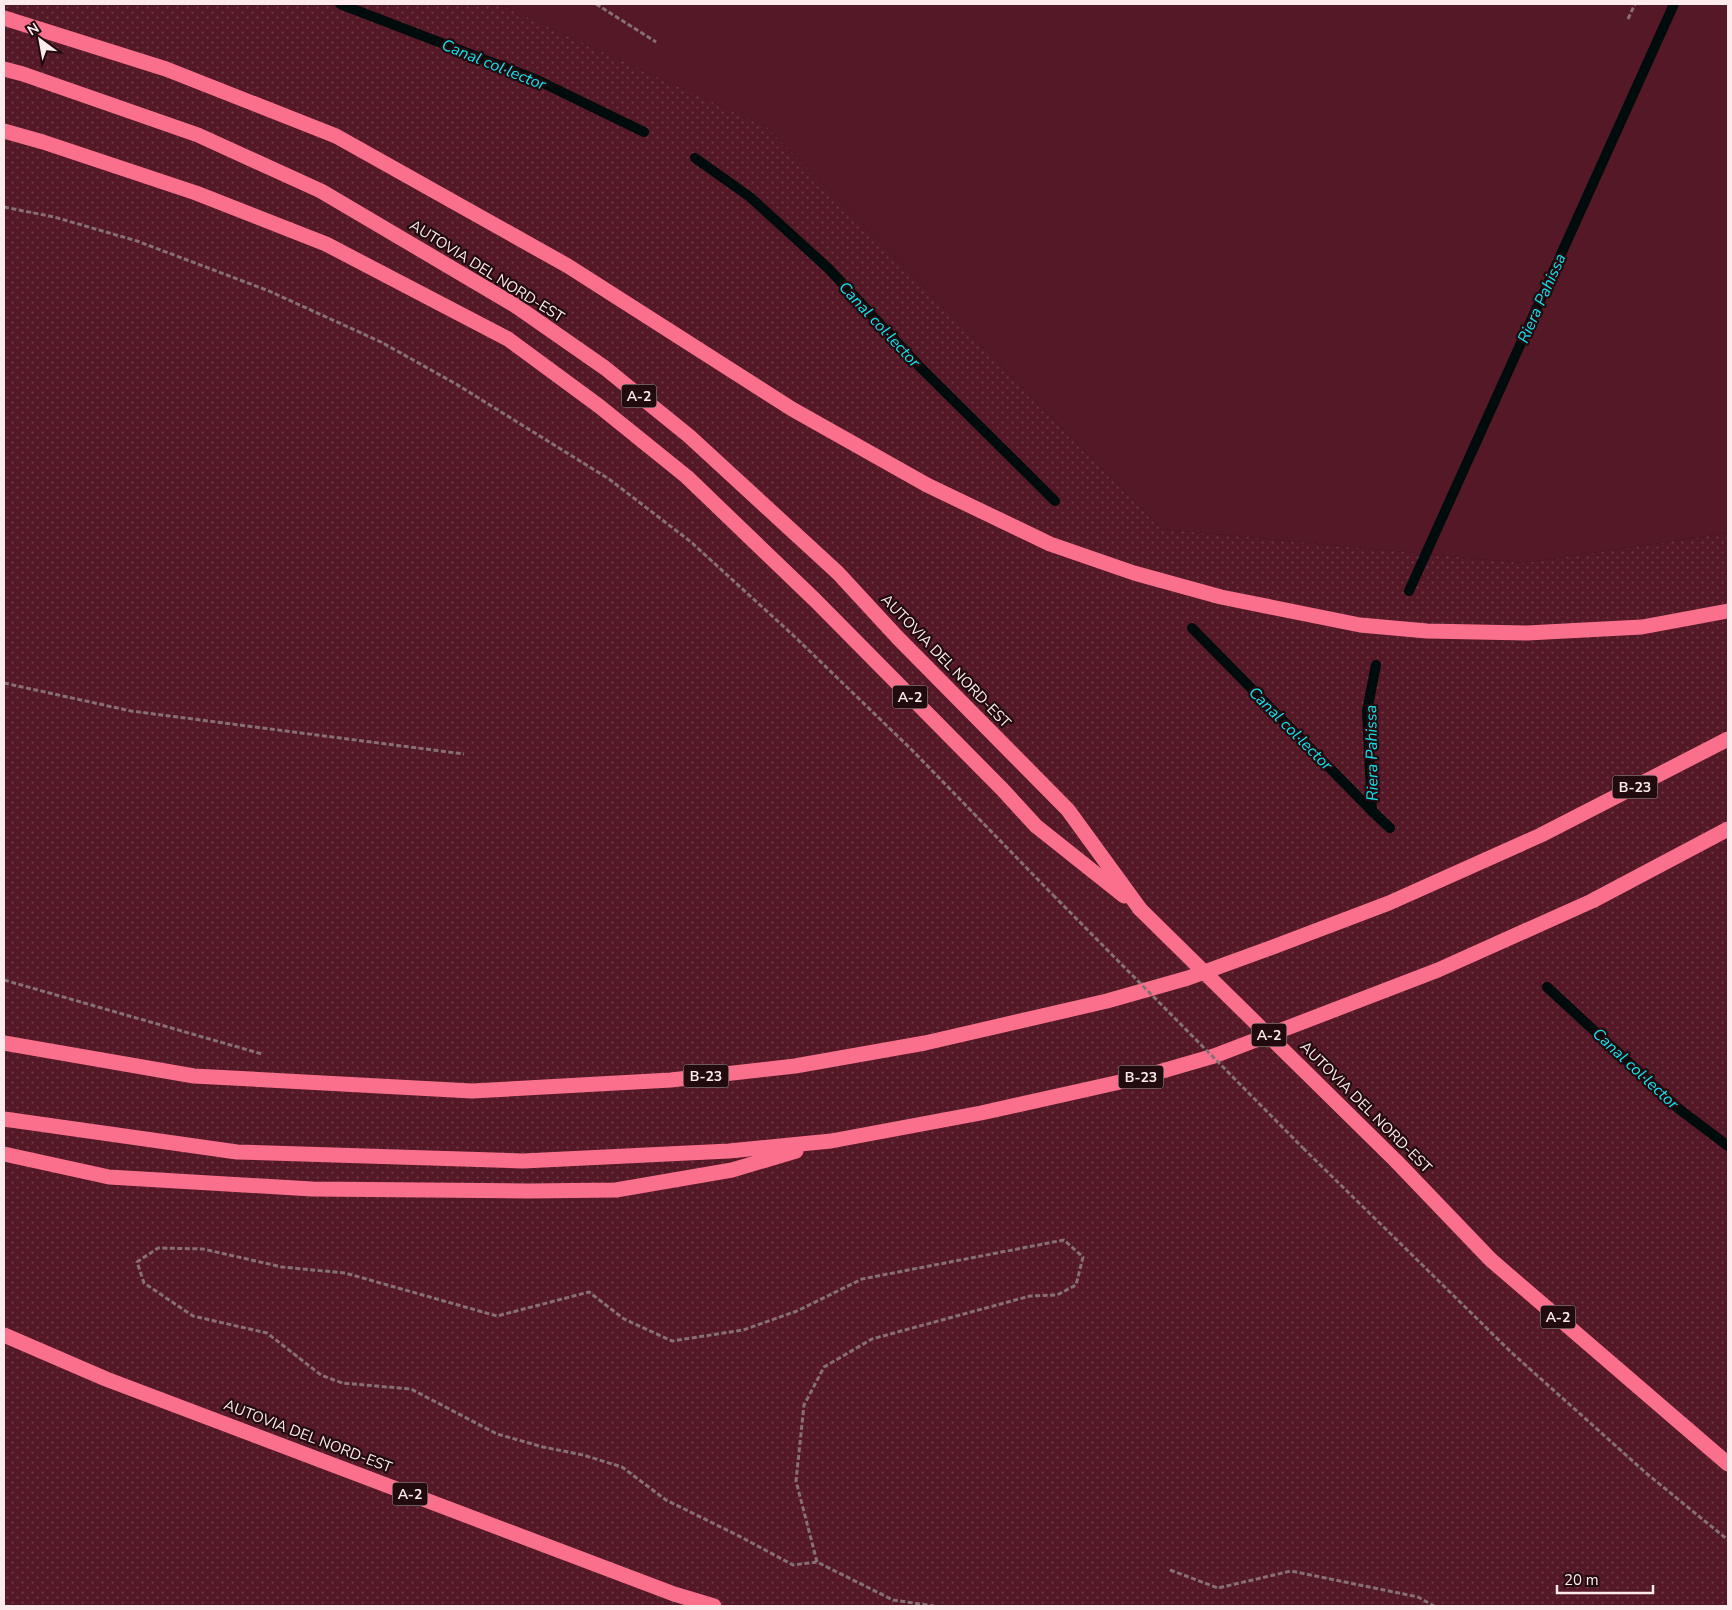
<svg xmlns="http://www.w3.org/2000/svg" width="1732" height="1610" viewBox="0 0 1732 1610" font-family="'Nunito Sans',sans-serif">
	<style>
		.grass { fill: url(#grass-dots) }
		.garden { fill: #541826 }
		.lines { fill: none; stroke-linecap: round; stroke-linejoin: round }
		.stream { stroke: #000b0c; stroke-width: 10 }
		.path { stroke: #857073; stroke-width: 3; stroke-dasharray: 5 2.5; stroke-linecap: butt }
		.highway { stroke: #fa708c; stroke-width: 15 }
		.path-bridge { stroke: #857073; stroke-width: 3; stroke-dasharray: 5 2.5; stroke-linecap: butt }
		.highway-bridge { stroke: #fa708c; stroke-width: 15 }
		.labels { text-anchor: middle; stroke-width: 4.5; stroke-linejoin: round; paint-order: stroke }
		.shield { fill: #210b0f; stroke: #baa7aa; stroke-width: 1 }
		.shield-label { font-size: 14px; font-weight: bold; fill: #fceaec }
		.street-label { font-size: 15px; fill: #fceaec; stroke: #210b0f }
		.water-label { font-size: 16px; font-style: italic; fill: #13e3ef; stroke: #210b0f }
	</style>
	<defs>
		<pattern id="grass-dots" width="8" height="8" patternUnits="userSpaceOnUse" patternTransform="scale(1.25)"><rect width="8" height="8" fill="#541826"/><path d="M2 2h.1M6 6h.1" fill="none" stroke="#6e3a46" stroke-width="1.8" stroke-linecap="round"/></pattern>
	</defs>
	<rect width="100%" height="100%" fill="#2b1418"/>
	<!-- grass -->
	<polygon class="grass" points="4,4 499,4 767,127 1162,529 1523,563 1728,533 1728,1606 4,1606"/>
	<!-- garden -->
	<polygon class="garden" points="498,4 1728,4 1728,533 1523,563 1162,529 767,127"/>
	<g class="lines">
		<!-- stream -->
		<g class="stream">
			<polyline points="340,4 535,79 644,132"/>
			<polyline points="695,158 750,197 829,269 920,367 1055,501"/>
			<polyline points="1409,591 1674,4"/>
			<polyline points="1192,628 1372,811 1390,828"/>
			<polyline points="1372,811 1367,711 1376,665"/>
			<polyline points="1547,987 1679,1109 1728,1146"/>
		</g>
		<!-- path -->
		<g class="path">
			<polyline points="596,4 656,42"/>
			<polyline points="1628,19 1635,4"/>
			<polyline points="4,207 54,217 137,241 269,291 381,342 456,384 609,479 691,542 794,636 912,750 1053,895"/>
			<polyline points="4,683 131,711 464,754"/>
			<polyline points="4,980 262,1054"/>
			<polyline points="1303,1148 1511,1352 1646,1473 1728,1540"/>
			<polyline points="817,1562 796,1481 804,1405 824,1367 872,1339 1030,1296 1057,1295 1076,1285 1083,1257 1064,1240 862,1279 797,1311 743,1330 672,1341 624,1319 589,1292 497,1316 345,1273 282,1267 203,1249 158,1248 137,1262 144,1283 193,1316 267,1333 321,1375 342,1383 411,1389 497,1434 543,1447 583,1455 622,1467 666,1500 739,1536 793,1565 817,1562 893,1600 934,1606"/>
			<polyline points="1170,1570 1218,1588 1291,1571 1418,1597 1434,1606"/>
		</g>
		<!-- highway -->
		<g class="highway">
			<polyline points="4,18 166,69 336,136 568,266 792,409 927,485 1050,544 1134,573 1221,597 1360,625 1427,631 1527,633 1642,627 1728,611"/>
			<polyline points="4,69 23,74 198,135 321,191 516,306 605,368 689,436 838,573 898,638 1068,810 1140,909"/>
			<polyline points="4,131 43,142 196,193 326,244 508,339 599,406 687,477 815,600 1002,789 1036,826 1124,896"/>
			<polyline points="4,1043 194,1076 472,1091 671,1080 795,1066 925,1043 1107,1001 1188,978 1273,947 1389,903 1541,835 1728,739"/>
			<polyline points="4,1119 237,1152 523,1161 729,1151 831,1141 981,1113 1138,1078 1214,1056 1438,970 1592,901 1728,829"/>
			<polyline points="4,1154 109,1177 312,1189 528,1191 616,1190 732,1170 796,1151"/>
			<polyline points="1397,1162 1491,1260 1728,1464"/>
			<polyline points="4,1335 106,1379 674,1594 714,1606"/>
		</g>
		<!-- path-bridge -->
		<polyline class="path-bridge" points="1053,895 1303,1148"/>
		<!-- highway-bridge -->
		<polyline class="highway-bridge" points="1140,909 1397,1162"/>
	</g>
	<g class="labels">
		<!-- shield labels -->
		<g class="shield">
			<rect x="621.5" y="384.5" width="35" height="23" rx="4"/>
			<rect x="892.5" y="685.5" width="35" height="23" rx="4"/>
			<rect x="1612.5" y="775.5" width="45" height="23" rx="4"/>
			<rect x="1251.5" y="1023.5" width="35" height="23" rx="4"/>
			<rect x="683.5" y="1064.5" width="45" height="23" rx="4"/>
			<rect x="1118.5" y="1065.5" width="45" height="23" rx="4"/>
			<rect x="1540.5" y="1305.5" width="35" height="23" rx="4"/>
			<rect x="392.5" y="1482.5" width="35" height="23" rx="4"/>
		</g>
		<g class="shield-label">
			<text x="639" y="401">A-2</text>
			<text x="910" y="702">A-2</text>
			<text x="1635" y="792">B-23</text>
			<text x="1269" y="1040">A-2</text>
			<text x="706" y="1081">B-23</text>
			<text x="1141" y="1082">B-23</text>
			<text x="1558" y="1322">A-2</text>
			<text x="410" y="1499">A-2</text>
		</g>
		<!-- street labels -->
		<g class="street-label">
			<text transform="translate(487 271) rotate(32)" y="5">AUTOVIA DEL NORD-EST</text>
			<text transform="translate(946 661) rotate(46)" y="5">AUTOVIA DEL NORD-EST</text>
			<text transform="translate(1366 1107) rotate(45)" y="5">AUTOVIA DEL NORD-EST</text>
			<text transform="translate(308 1436) rotate(21)" y="5">AUTOVIA DEL NORD-EST</text>
		</g>
		<!-- water labels -->
		<g class="water-label">
			<text transform="translate(494 64) rotate(22)" y="6">Canal col·lector</text>
			<text transform="translate(1541 298) rotate(-66)" y="6">Riera Pahissa</text>
			<text transform="translate(880 324) rotate(47)" y="6">Canal col·lector</text>
			<text transform="translate(1291 728) rotate(45)" y="6">Canal col·lector</text>
			<text transform="translate(1371 753) rotate(-91)" y="6">Riera Pahissa</text>
			<text transform="translate(1636 1068) rotate(43)" y="6">Canal col·lector</text>
		</g>
	</g>
	<!-- border -->
	<rect width="1732" height="1610" fill="none" stroke="#fceaec" stroke-width="10"/>
	<!-- north arrow -->
	<g transform="translate(40 40) rotate(328)" stroke="#210b0f" stroke-width="4" paint-order="stroke">
	<path d="M0-4L9 19L0 12L-9 19Z" fill="#fceaec"/>
	<text y="-8" font-size="14" font-weight="bold" text-anchor="middle" fill="#fceaec">N</text>
	</g>
	<!-- scale -->
	<path d="M1557 1585v8h96v-8" fill="none" stroke="#fceaec" stroke-width="2.5"/>
	<text x="1564" y="1585" font-size="15" fill="#fceaec" stroke="#210b0f" stroke-width="4" paint-order="stroke">20 m</text>
</svg>
